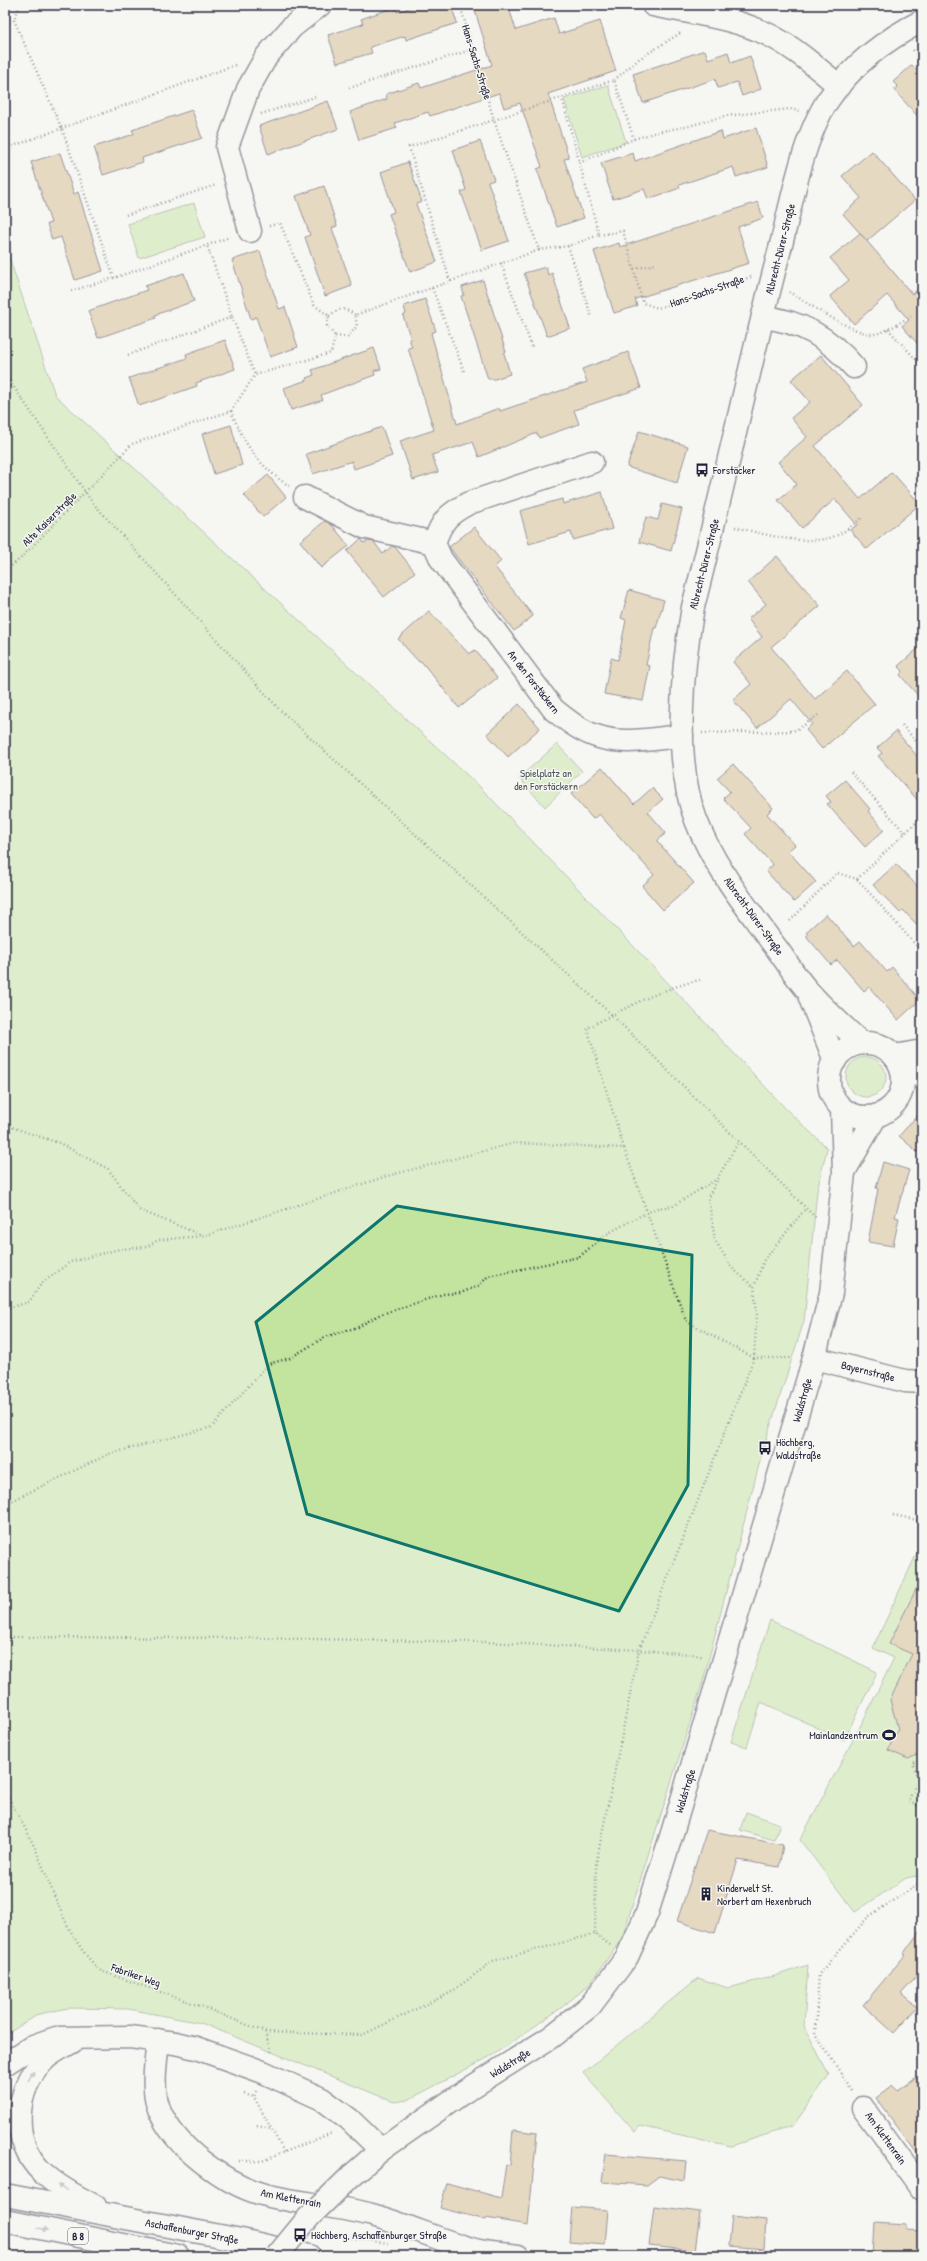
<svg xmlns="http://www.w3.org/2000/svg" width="927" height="2261" viewBox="0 0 927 2261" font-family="'Patrick Hand',sans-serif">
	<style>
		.green { fill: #c2e49e; stroke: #72836c }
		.building { fill: #d3b587; stroke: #22223b }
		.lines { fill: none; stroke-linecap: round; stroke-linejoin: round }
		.minor-casing { stroke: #22223b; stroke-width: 25 }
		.major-casing { stroke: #22223b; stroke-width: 25 }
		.path { stroke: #22223b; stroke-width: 2.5; stroke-dasharray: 1 3; stroke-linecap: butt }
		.minor { stroke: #f6f6f2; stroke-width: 22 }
		.major { stroke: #f6f6f2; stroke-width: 22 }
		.minor-bridge-casing { stroke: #22223b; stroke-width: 25; stroke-linecap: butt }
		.minor-bridge { stroke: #f6f6f2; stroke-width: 22 }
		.oneway { fill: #9797a0 }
		.marked { fill: none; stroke: #0f766e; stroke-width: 3; stroke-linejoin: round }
		.labels { text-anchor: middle; stroke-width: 3; stroke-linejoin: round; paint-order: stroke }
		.shield { fill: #f6f6f2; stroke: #626272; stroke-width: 1 }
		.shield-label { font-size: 10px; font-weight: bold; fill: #22223b }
		.street-label { font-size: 11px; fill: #22223b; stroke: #f6f6f2 }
		.poi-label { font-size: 11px; fill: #22223b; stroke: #f6f6f2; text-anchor: start }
		.park-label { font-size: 11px; fill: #4a5254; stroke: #f6f6f2 }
	</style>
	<rect width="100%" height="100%" fill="#f6f6f2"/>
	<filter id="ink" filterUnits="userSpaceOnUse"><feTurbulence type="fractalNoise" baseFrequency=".025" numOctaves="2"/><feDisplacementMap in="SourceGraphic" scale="8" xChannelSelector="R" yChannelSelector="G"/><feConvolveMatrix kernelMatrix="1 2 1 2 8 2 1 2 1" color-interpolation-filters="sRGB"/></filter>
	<g filter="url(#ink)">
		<!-- green -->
		<g class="green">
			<polygon points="608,85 626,142 582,157 564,99"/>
			<polygon points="194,203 205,237 139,258 128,224"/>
			<polygon points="5,245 55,395 481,788 638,951 786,1109 827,1148 817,1191 804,1321 763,1449 703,1681 622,1938 589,1985 561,2008 493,2055 408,2100 394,2102 201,2023 128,2009 68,2008 39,2014 5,2035"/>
			<polygon points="557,744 582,771 545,807 519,778"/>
			<circle cx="866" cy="1077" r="20"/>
			<polygon points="922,1542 922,1875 906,1878 855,1912 800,1840 861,1725 894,1658 873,1648"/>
			<polygon points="770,1620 877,1672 844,1740 761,1702 747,1747 731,1742"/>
			<polygon points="746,1812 780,1824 774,1840 740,1830"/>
			<polygon points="808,1965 804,2026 829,2075 793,2126 731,2146 640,2126 635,2132 583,2073 698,1978 728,1988 775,1976"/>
		</g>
		<!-- building -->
		<g class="building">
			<polygon points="418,5 451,5 457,23 406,40 405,36 370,47 372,53 337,63 328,35 363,24 361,19 395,7 397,12"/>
			<polygon points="473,5 508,5 516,30 554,18 559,34 600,21 616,71 548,94 569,158 564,159 584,218 557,227 537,169 542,167 520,103 504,108 499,93 430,116 428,112 395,123 397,128 359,140 350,112 387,99 386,94 419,83 421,88 492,65"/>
			<polygon points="705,50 708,59 728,52 731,63 750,56 761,89 742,96 737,82 718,88 715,79 643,103 633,74"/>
			<polygon points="912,65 922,76 922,121 894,90 898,87 893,82"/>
			<polygon points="328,101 338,129 268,154 259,126"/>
			<polygon points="192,110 202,138 142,158 143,162 103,175 94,147 134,134 132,130"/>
			<polygon points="756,128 768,167 736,177 733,167 679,185 680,188 648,199 644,189 613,199 601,163 633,153 635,161 721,131 723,139"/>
			<polygon points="480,141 494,180 488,182 509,241 482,250 461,192 466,190 453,150"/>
			<polygon points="872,151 915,200 867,241 843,214 861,198 842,176"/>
			<polygon points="60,153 74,194 78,192 103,271 75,280 61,237 52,240 47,224 51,223 31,162"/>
			<polygon points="408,162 422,202 416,204 437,262 410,272 389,214 394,212 381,172"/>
			<polygon points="324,186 337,226 332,228 352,286 325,296 305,237 310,235 296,196"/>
			<polygon points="758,202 763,218 738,227 749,263 635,299 637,306 614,313 594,251 619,243 620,247"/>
			<polygon points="860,233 912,294 922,286 922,349 902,326 909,320 887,295 854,324 830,296 849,280 830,258"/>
			<polygon points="260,251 279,309 285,307 298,347 270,357 256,317 251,319 232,260"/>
			<polygon points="546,267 548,275 552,273 570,328 547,336 524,273"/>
			<polygon points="184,273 194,301 155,315 156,318 98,338 88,311 147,290 145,286"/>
			<polygon points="483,280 506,352 504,353 510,374 495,379 488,379 461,296 464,295 462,287"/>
			<polygon points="425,299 436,331 431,333 457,424 499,408 500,411 587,382 582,369 628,352 641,388 574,410 579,424 539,438 537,433 479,457 473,442 432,455 438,472 413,480 400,441 434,430 408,348 412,347 409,339 411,339 403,316 406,314 404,306"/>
			<polygon points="225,340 235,369 196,383 197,386 139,406 129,378 187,358 186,354"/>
			<polygon points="374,348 381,369 374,371 375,375 321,395 323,400 291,410 284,388 307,380 306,378 314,375 312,370"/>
			<polygon points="821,355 863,405 815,446 860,499 892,472 920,504 867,549 850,530 857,525 835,499 802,528 778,500 797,484 778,462 807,437 791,418 810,402 791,380"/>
			<polygon points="231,425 242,465 214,474 202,434"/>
			<polygon points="382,427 392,456 354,469 352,461 313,474 306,454"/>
			<polygon points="639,431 688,446 677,483 627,467"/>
			<polygon points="268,475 286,497 263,517 244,495"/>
			<polygon points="602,492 612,529 573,540 571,532 529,544 520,511 562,499 563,504"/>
			<polygon points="662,504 682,509 671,551 639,542 646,517 658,520"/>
			<polygon points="325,521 332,525 349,546 321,568 300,541"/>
			<polygon points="474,527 501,561 495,567 533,616 514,631 449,547"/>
			<polygon points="361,539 364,543 368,541 374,542 383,554 392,546 395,547 415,572 384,597 347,551"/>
			<polygon points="777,556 820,606 771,647 815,699 847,671 875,704 822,749 806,730 812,724 791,699 757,728 733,700 751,684 733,662 762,637 748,619 766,604 748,582"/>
			<polygon points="629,590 664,600 656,628 654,628 646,665 650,666 643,701 604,694 611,658 618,660 626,620 621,618"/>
			<polygon points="429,611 469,654 475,650 497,678 459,708 421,661 419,662 398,639"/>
			<polygon points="922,645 922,700 900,675 903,671 898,666"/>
			<polygon points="519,704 540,728 508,757 487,734"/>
			<polygon points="896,731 922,762 922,805 878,756 882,753 877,748"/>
			<polygon points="733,764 773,808 767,814 795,845 788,851 816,882 794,902 766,871 773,865 745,834 751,828 723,798 730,792 717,778"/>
			<polygon points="602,767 634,804 652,788 663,799 648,812 666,833 657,841 694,883 663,910 642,886 654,875 599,814 593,819 571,794"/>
			<polygon points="845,780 870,809 868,811 884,830 865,847 827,804 831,802 826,796"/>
			<polygon points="896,864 922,891 922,930 903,910 900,913 873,885"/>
			<polygon points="826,914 854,946 860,941 887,972 892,967 920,1000 898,1020 869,987 864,991 837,960 831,965 807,937 807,931"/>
			<polygon points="922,1110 922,1156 899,1136"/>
			<polygon points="883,1162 909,1170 895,1217 899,1218 893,1246 868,1242 878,1189 876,1188"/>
			<polygon points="922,1577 922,1753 908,1759 888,1750 898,1729 890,1700 912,1654 889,1644"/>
			<polygon points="707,1830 783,1845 779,1867 738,1860 715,1933 677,1921"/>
			<polygon points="922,1928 922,1970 901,1993 917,2007 894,2033 863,2005 906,1954 904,1953"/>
			<polygon points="915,2078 922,2087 922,2160 876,2098 893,2085 898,2090"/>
			<polygon points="513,2130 537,2133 528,2225 486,2218 486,2220 440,2208 447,2183 501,2198 506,2164 510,2165"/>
			<polygon points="606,2154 686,2161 684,2181 659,2176 647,2185 602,2182"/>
			<polygon points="654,2206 700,2212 695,2251 649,2246"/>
			<polygon points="572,2207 608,2210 605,2245 569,2242"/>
			<polygon points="732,2216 766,2220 764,2249 729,2246"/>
			<polygon points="875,2223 906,2225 906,2230 922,2231 920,2256 873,2256"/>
		</g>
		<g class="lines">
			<!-- minor casing -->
			<g class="minor-casing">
				<g id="minor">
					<path d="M653,5C690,13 732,17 767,34C794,47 816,67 839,86"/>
					<polyline points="250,231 227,147 248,89 266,57 292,27 320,5"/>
					<path d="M763,317C801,321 829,338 854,367"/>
					<path d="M592,462L469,503C448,514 442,520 434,543L441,559L554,710C567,720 580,731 596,736C623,746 655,738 682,736"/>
					<polyline points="305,497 364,527 434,543"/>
					<polyline points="810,998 835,1061"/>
					<circle cx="866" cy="1080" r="37"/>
					<path d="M861,1043C843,1026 825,1010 809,992C795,977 784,957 771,941C743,902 713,865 696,820C673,761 682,668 693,607C724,487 749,365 781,245C792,201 803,138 828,100C851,66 886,39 922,21"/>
					<polyline points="895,1056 922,1051"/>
					<polyline points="904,1079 922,1067"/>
					<polyline points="845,1170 876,1116"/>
					<polyline points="814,1358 905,1381 922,1382"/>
					<path d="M158,2040C156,2062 151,2088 159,2109C174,2147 224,2183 262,2194C298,2204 336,2205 372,2215C408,2225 443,2242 479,2251C492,2254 505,2254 518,2256"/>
					<polyline points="863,2108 922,2189"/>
					<polyline points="351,2176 381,2150 461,2094 551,2037 590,2006 627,1957 647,1913 673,1830 814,1358 831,1293 844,1173 842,1109"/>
				</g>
			</g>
			<!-- major casing -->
			<g class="major-casing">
				<g id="major">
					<path d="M72,2042C63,2047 53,2052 46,2058C14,2089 9,2141 43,2173C58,2187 77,2197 95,2206"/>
					<polyline points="5,2064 33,2046 56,2038 130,2037 175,2043 196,2048 263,2072 322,2099 349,2119 381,2150"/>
					<polyline points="5,2195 241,2240 309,2256"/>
					<polyline points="5,2221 178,2256"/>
				</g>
			</g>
			<!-- path -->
			<g class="path">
				<polyline points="20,5 14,20 62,129 114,278 230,237"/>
				<polyline points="460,5 494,120 614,80 634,139"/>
				<polyline points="913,50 922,60"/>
				<polyline points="614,80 639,59 682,32"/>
				<polyline points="349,88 474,49"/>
				<polyline points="261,114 315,97"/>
				<polyline points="5,149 238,64"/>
				<polyline points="579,163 634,139 657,132 689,126 725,116 790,109 800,111"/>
				<polyline points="126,215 216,185"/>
				<polyline points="269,226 280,223 314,305 329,316 327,326 335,336"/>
				<polyline points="599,235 623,231 643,303 658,308 751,277"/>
				<polyline points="568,246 592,318"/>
				<polyline points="539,250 568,246 599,235 562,98"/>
				<polyline points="501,263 532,347"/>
				<polyline points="634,269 656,264"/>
				<polyline points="432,288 464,371"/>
				<polyline points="71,291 114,278"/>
				<path d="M789,292C806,302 856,336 874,334C887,332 901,322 912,315"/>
				<path d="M329,316C339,308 344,307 355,315"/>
				<polyline points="232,317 255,375"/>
				<polyline points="888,329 922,366"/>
				<polyline points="128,355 232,317 207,245"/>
				<polyline points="5,374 92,502 279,709 612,1015 817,1219"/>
				<polyline points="231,411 255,375 331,353 335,336 348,337 357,326 355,315 539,250 494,120 409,147 450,281"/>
				<path d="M231,411C245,446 258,465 289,486"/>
				<path d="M735,527C764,534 799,545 829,538C842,535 853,525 863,517"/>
				<polyline points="5,571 21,558 132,444 231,411"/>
				<polyline points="902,725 922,748"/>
				<polyline points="702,733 793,731 803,726 818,715"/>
				<polyline points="851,772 905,833"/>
				<polyline points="857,879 922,952"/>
				<polyline points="790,921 837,873 857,879 922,817"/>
				<polyline points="5,1125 59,1143 108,1169 139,1210 204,1236 387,1176 515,1143 624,1148 686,1321 754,1358 792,1358"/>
				<path d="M624,1148L587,1028C624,1009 659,989 700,980"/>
				<polyline points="717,1181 708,1197 715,1240 732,1268 754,1287"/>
				<polyline points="5,1309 29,1302 41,1284 70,1262 119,1249 147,1247 158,1240 202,1236"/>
				<polyline points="5,1504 109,1454 212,1427 268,1364 290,1358 325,1337 358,1327 379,1315 443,1294 461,1293 480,1285 488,1276 579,1257 605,1235 636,1218 657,1208 673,1206 717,1179 739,1141"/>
				<polyline points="893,1515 922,1521"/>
				<polyline points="5,1637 252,1638 485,1642 639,1650 692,1654 704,1657"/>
				<polyline points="922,1759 913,1763 918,1780 908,1801 922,1808"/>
				<path d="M5,1791C15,1810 26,1829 35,1848C53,1889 67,1941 101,1971L203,2007L265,2032L272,2054"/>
				<polyline points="610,1945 595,1934 596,1864 639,1650 754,1358 757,1313 754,1287 764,1260 806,1208"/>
				<polyline points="265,2032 362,2035 450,1993 493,1961 595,1934"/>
				<polyline points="852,2090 815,2034 819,1974 868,1917 922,1882"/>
				<polyline points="256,2091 254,2097 284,2152"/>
				<polyline points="244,2094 254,2097"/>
				<polyline points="257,2126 271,2129"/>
				<polyline points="239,2161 262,2161 332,2133"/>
				<polyline points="320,2238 337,2236 388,2243"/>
			</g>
			<!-- minor -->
			<use href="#minor" class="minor"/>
			<!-- major -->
			<use href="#major" class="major"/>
			<!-- minor-bridge casing -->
			<g class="minor-bridge-casing">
				<polyline id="minor-bridge" points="277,2256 309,2217 351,2176"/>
			</g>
			<!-- minor-bridge -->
			<use href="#minor-bridge" class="minor-bridge"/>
		</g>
		<!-- one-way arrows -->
		<defs><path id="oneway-solid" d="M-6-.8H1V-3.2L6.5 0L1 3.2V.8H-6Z"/></defs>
		<g class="oneway">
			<use href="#oneway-solid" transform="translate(31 2076) rotate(-59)"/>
			<use href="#oneway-solid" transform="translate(62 2187) rotate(-144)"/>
			<use href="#oneway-solid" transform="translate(43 2229) rotate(12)"/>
		</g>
	</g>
	<!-- marked area -->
	<path d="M0 0H927V2261H0ZM397,1206L692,1255L688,1485L619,1611L307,1514L256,1322Z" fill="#f6f6f2" fill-opacity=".55" fill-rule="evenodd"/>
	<path class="marked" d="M397,1206L692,1255L688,1485L619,1611L307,1514L256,1322Z"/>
	<!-- icons -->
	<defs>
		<g id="bus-bare" transform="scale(1.08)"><path d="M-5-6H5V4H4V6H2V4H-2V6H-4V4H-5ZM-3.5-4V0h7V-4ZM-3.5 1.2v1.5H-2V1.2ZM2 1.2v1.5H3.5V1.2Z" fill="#22223b" stroke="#f6f6f2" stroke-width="2.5" paint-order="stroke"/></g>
		<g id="stadium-bare" transform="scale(1.08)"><path d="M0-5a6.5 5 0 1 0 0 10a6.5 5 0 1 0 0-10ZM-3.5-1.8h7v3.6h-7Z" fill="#22223b" stroke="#f6f6f2" stroke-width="2.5" paint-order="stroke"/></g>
		<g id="building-bare" transform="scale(1.08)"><path d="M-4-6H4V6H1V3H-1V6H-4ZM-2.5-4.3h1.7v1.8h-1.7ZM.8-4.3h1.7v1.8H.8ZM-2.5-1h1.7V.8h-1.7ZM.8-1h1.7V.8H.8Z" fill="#22223b" stroke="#f6f6f2" stroke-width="2.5" paint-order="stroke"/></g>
	</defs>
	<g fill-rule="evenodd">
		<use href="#bus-bare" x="702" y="470"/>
		<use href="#bus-bare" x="765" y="1448"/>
		<use href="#stadium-bare" x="889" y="1735"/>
		<use href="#building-bare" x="706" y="1894"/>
		<use href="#bus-bare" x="300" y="2235"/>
	</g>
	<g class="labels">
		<!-- shield labels -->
		<rect class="shield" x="68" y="2228" width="20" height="16" rx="3"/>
		<g class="shield-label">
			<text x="78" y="2240">B 8</text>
		</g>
		<!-- street labels -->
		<g class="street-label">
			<text transform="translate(477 62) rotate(73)" y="4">Hans-Sachs-Straße</text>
			<text transform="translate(780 249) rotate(-76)" y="4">Albrecht-Dürer-Straße</text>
			<text transform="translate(707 291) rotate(-19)" y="4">Hans-Sachs-Straße</text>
			<text transform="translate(49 519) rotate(-45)" y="4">Alte Kaiserstraße</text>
			<text transform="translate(704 564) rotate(-76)" y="4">Albrecht-Dürer-Straße</text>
			<text transform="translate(534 682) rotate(52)" y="4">An den Forstäckern</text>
			<text transform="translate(754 916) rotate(54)" y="4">Albrecht-Dürer-Straße</text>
			<text transform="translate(868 1371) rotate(14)" y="4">Bayernstraße</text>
			<text transform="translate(802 1400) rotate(-74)" y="4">Waldstraße</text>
			<text transform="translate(685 1791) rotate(-73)" y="4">Waldstraße</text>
			<text transform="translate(136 1975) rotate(19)" y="4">Fabriker Weg</text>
			<text transform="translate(510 2063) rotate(-32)" y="4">Waldstraße</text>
			<text transform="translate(886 2138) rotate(54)" y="4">Am Klettenrain</text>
			<text transform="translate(291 2198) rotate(11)" y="4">Am Klettenrain</text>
			<text transform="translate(192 2231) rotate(11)" y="4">Aschaffenburger Straße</text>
		</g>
		<!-- poi labels -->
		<g class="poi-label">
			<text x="713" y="474">Forstäcker</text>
			<text x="776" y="1446">Höchberg,<tspan x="776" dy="13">Waldstraße</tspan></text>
			<text x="878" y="1739" text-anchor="end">Mainlandzentrum</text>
			<text x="717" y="1892">Kinderwelt St.<tspan x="717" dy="13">Norbert am Hexenbruch</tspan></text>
			<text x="311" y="2239">Höchberg, Aschaffenburger Straße</text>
		</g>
		<!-- park labels -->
		<g class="park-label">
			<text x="546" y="777">Spielplatz an<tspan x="546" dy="13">den Forstäckern</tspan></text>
		</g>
	</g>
	<!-- margin -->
	<rect width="927" height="2261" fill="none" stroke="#f6f6f2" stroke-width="20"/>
	<rect x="10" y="10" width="907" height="2241" fill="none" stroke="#22223b" stroke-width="1.5" filter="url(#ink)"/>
</svg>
